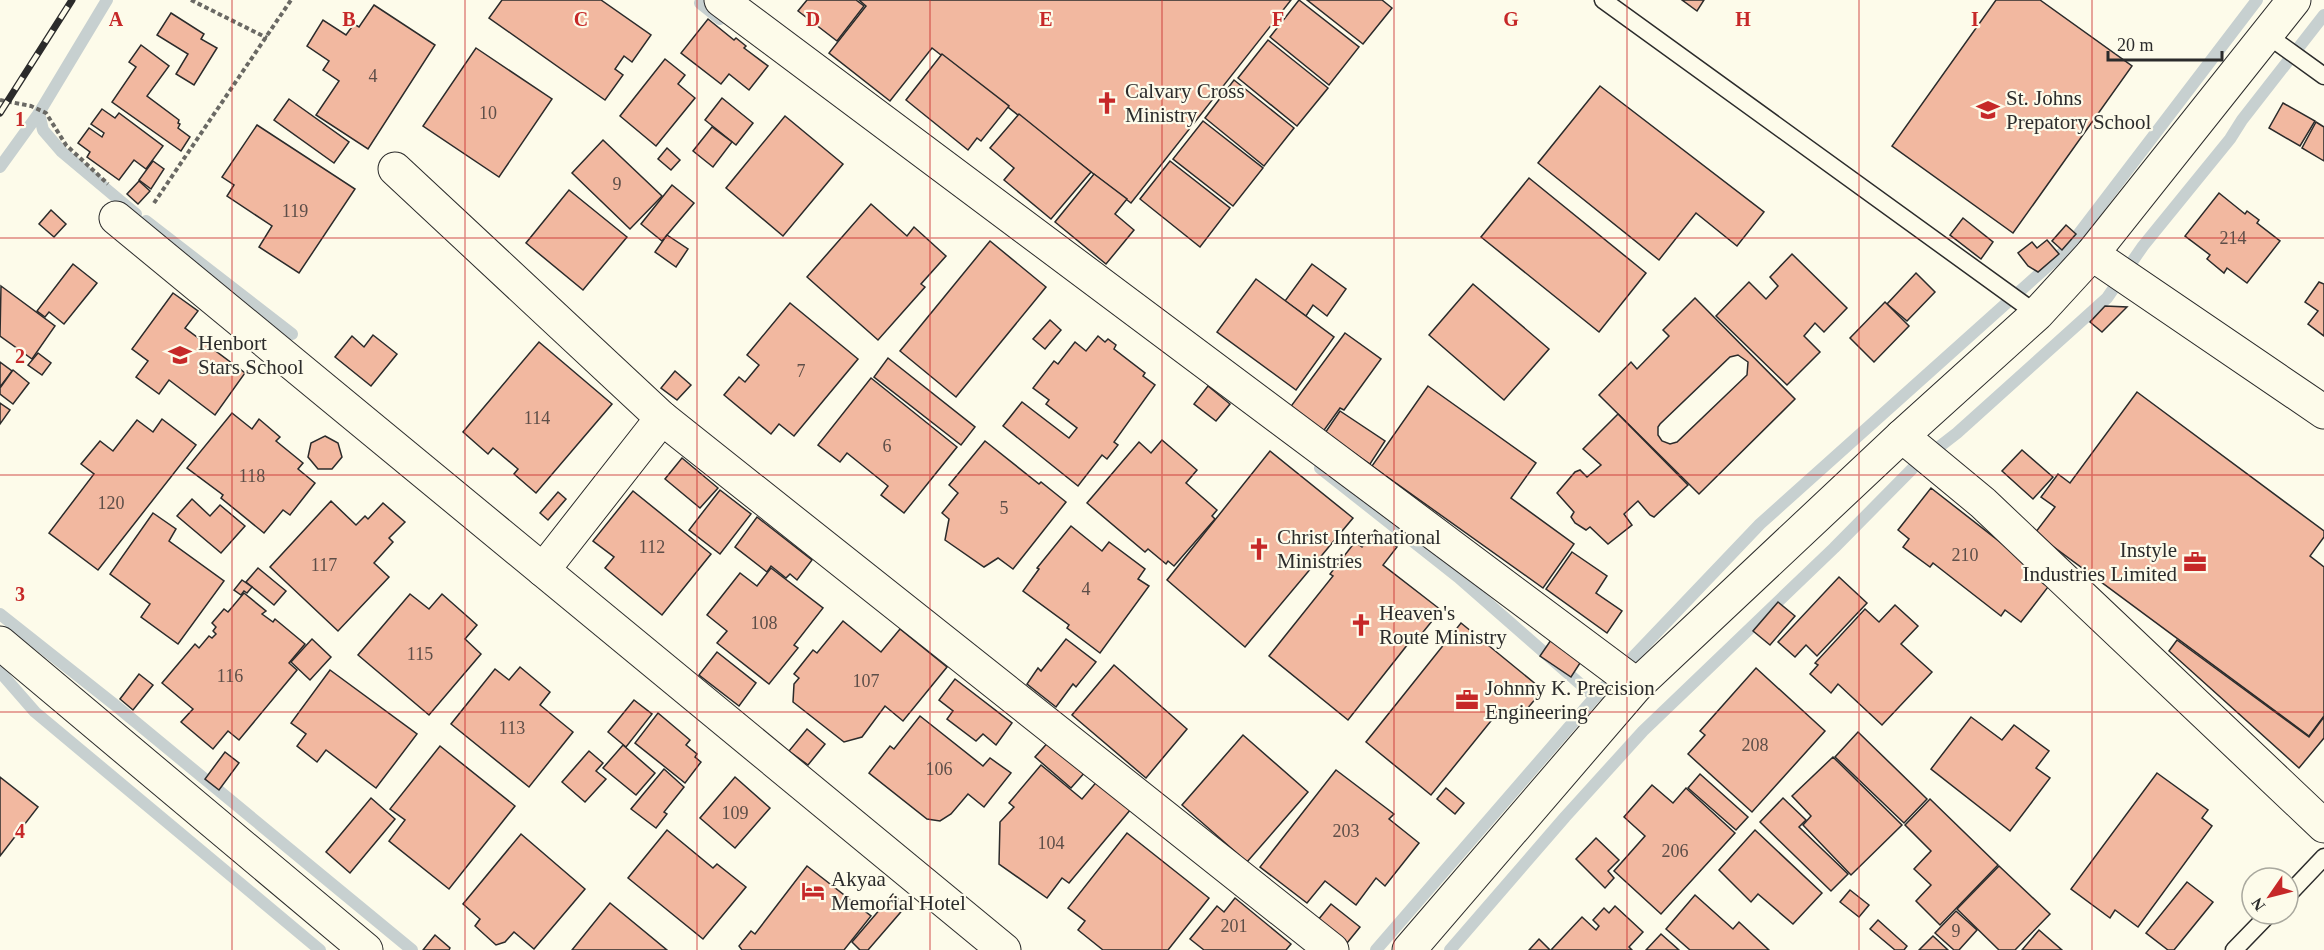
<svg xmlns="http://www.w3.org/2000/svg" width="2324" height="950" viewBox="0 0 2324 950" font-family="'Times New Roman',serif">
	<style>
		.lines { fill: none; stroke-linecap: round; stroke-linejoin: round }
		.stream { stroke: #c7d0d0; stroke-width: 12 }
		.building { fill: #f2b8a0; stroke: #2b2b2b; stroke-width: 1.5; fill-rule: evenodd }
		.service-casing { stroke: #2b2b2b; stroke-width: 19 }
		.minor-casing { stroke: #2b2b2b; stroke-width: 35 }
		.path { stroke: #6a6964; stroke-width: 4; stroke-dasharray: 4.5 3; stroke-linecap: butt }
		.service { stroke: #fdfbea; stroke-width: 16 }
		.minor { stroke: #fdfbea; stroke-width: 33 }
		.rail-casing { stroke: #2b2b2b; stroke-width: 7 }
		.rail { stroke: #fdfbea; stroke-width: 4.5; stroke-dasharray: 14; stroke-linecap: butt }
		.grid { fill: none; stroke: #c62828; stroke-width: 1.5; stroke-opacity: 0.55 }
		.labels { text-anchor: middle; stroke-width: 4.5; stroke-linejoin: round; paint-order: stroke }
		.number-label { font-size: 18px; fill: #5d4e48 }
		.poi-label { font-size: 21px; fill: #2b2b2b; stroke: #fdfbea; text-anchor: start }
		.grid-label { font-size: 20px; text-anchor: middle; font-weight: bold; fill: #c62828; stroke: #fdfbea; stroke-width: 4.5; stroke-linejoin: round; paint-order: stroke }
	</style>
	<rect width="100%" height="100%" fill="#fdfbea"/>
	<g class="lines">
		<!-- stream -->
		<g class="stream">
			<polyline points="702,0 700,3 720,19"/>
			<polyline points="39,113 43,130 62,152 136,214"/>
			<polyline points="0,167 39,113 107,0"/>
			<polyline points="146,221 292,334"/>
			<polyline points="1320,468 1458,577 1595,697"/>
			<polyline points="0,614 115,705 412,950"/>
			<polyline points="0,672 35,712 320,950"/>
			<polyline points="1376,950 1595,697 1760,524 2068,248 2257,0"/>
			<polyline points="1450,950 1565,817 1643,731 1834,548 1917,464 1957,433 2107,298 2143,246 2230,139 2242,120 2324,15"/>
		</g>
	</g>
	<!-- building -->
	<g class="building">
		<polygon points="502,0 601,0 651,35 632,62 624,56 615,69 623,75 605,100 489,18"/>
		<polygon points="807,0 856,0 864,6 837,41 798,11"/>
		<polygon points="859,0 1291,0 1131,203 932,48 890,101 829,53 866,6"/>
		<polygon points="1299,0 1359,47 1329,85 1270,37"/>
		<polygon points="1307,0 1382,0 1392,8 1363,44"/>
		<polygon points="1682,0 1704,0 1697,11"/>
		<polygon points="1996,0 2040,0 2132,66 2013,233 1892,146"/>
		<polygon points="374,5 435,45 368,149 316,115 339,81 323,70 329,61 307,46 323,20 346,35 354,24 359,27"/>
		<polygon points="171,13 204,34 201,39 217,48 194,85 176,74 188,54 157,35"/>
		<polygon points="708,19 734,40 736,38 746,46 744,48 768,66 749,90 729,74 721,84 681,53"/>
		<polygon points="1268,40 1328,88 1297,126 1238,78"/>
		<polygon points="141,45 169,66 147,96 179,120 178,123 180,124 178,128 190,137 181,151 112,102 136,67 129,62"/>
		<polygon points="476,48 552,99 499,177 423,126"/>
		<polygon points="942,54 1009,106 981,141 977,138 968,150 906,100"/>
		<polygon points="665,59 685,75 678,84 695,98 656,146 620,116"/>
		<polygon points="1234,80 1294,128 1264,166 1205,118"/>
		<polygon points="1600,86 1764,212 1737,246 1696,213 1659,260 1538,163"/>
		<polygon points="722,98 753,123 736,145 705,120"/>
		<polygon points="289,99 349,142 334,163 274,120"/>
		<polygon points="2283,103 2315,121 2300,146 2269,128"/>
		<polygon points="102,109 115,118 119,113 163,146 146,169 134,160 119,180 87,157 90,152 78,143 89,128 102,137 104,133 91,124"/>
		<polygon points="1019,114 1091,172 1051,219 1004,180 1014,168 990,148"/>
		<polygon points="785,116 843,164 783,236 726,188"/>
		<polygon points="1203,121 1263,168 1233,206 1173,159"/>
		<polygon points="2316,122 2324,127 2324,161 2302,148"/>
		<polygon points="257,125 355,189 299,273 259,247 272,226 227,196 234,185 222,177"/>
		<polygon points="712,127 732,142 713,167 693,151"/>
		<polygon points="603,140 662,196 630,229 572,173"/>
		<polygon points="667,148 680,160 671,170 658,159"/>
		<polygon points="153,161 164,169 151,189 139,180"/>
		<polygon points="1170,161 1230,208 1200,247 1140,199"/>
		<polygon points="1094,174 1127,199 1115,214 1134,230 1106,264 1055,222"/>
		<polygon points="1529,178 1646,273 1599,332 1481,237"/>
		<polygon points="139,181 150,191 138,204 127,194"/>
		<polygon points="672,185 694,203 662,241 641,224"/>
		<polygon points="569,190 627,237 583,290 526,243"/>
		<polygon points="2219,193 2245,214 2247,211 2259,220 2257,223 2280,241 2247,283 2227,268 2224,273 2207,259 2210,255 2185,236"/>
		<polygon points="871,204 907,236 914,227 946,256 921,284 925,287 878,340 807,277"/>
		<polygon points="51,210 66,224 54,237 39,224"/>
		<polygon points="1963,218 1993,242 1981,259 1950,235"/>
		<polygon points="2066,225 2076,234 2062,250 2052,241"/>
		<polygon points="667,235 688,249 676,267 655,252"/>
		<polygon points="2047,240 2059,254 2038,272 2028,266 2018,253 2032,242 2037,248"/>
		<polygon points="990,241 1046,287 956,397 900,351"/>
		<polygon points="1792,254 1847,308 1824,332 1815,323 1804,336 1820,352 1787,385 1716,316 1749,282 1766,299 1778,286 1770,277"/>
		<polygon points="73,264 97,283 64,324 49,312 45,317 37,311"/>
		<polygon points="1312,264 1346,289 1327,316 1313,305 1306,316 1285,301"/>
		<polygon points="1916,273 1935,292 1907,321 1887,304"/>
		<polygon points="1256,279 1334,337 1296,390 1217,332"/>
		<polygon points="2319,282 2324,284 2324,336 2308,324 2318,311 2305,302"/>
		<polygon points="1473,284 1549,349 1504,400 1429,335"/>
		<polygon points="1,286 55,326 32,359 0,336"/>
		<polygon points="173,293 198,311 185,328 245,373 215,415 169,380 159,394 136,377 148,361 132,349"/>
		<path d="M1695,298L1795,399L1699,494L1599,395L1631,362L1637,369L1669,336L1663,330ZM1738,355L1748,362L1747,375L1677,442L1670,444L1662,441L1658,435V427L1660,424L1730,357Z"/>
		<polygon points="1885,302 1909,326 1874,362 1850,338"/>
		<polygon points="790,303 858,359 794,436 779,424 771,434 724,395 739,377 745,382 759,365 747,355"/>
		<polygon points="2105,306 2127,307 2102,332 2090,322"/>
		<polygon points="1050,320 1061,330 1045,349 1033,339"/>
		<polygon points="1345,333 1381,359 1344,410 1340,408 1322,433 1289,409"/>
		<polygon points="373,335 397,354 371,386 335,357 352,336 364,347"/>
		<polygon points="1098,336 1105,342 1108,339 1116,345 1114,349 1145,373 1143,376 1155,385 1114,442 1118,445 1107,459 1102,455 1078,486 1003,426 1022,402 1069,438 1077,428 1046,404 1049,400 1033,388 1054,361 1058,364 1075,342 1086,351"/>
		<polygon points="539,342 612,404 536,493 514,474 518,469 493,448 488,454 463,432"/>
		<polygon points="38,353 51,363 42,375 28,365"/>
		<polygon points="888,358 975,427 961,445 874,377"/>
		<polygon points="0,362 12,371 0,387"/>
		<polygon points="13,370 29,383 13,404 0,394 0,388"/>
		<polygon points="675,371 691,385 677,400 661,388"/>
		<polygon points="871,378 957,447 904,513 881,495 888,486 847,453 840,462 818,445"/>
		<polygon points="1208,386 1230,404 1216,421 1194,404"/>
		<polygon points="1428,386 1536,463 1511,498 1574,544 1543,588 1372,466"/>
		<polygon points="2137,392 2324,531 2324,537 2310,556 2324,567 2324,716 2309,736 2035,533 2055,507 2041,497 2058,474 2070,483"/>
		<polygon points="0,403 10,410 0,424"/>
		<polygon points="1340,411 1385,441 1370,464 1325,433"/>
		<polygon points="232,413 252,429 259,419 280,437 276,441 303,463 298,469 315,483 290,515 283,510 264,533 221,498 223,495 187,468"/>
		<polygon points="1618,414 1688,485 1654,517 1650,515 1638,501 1624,514 1632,525 1608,544 1590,527 1586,530 1575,523 1571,517 1574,512 1557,493 1575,472 1580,470 1587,477 1601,465 1583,449"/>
		<polygon points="162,419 196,445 98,570 49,533 94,474 81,464 100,441 113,451 137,420 153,432"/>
		<polygon points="325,436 338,443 342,457 332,469 318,469 308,457 311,443"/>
		<polygon points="1162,440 1197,470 1186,483 1217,510 1212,516 1215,519 1174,566 1168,561 1166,564 1148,549 1145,552 1087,503 1139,442 1151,453"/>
		<polygon points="985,441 1039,484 1041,482 1066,502 1013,569 998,558 984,567 945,540 949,519 942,513 958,493 949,485"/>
		<polygon points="2022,450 2053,477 2033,499 2002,471"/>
		<polygon points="1270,451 1353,518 1245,647 1167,580"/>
		<polygon points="682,458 718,488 700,508 665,479"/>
		<polygon points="1931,488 2036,570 2032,575 2048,587 2021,622 2005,610 2001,616 1933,563 1930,567 1903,547 1909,539 1898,530"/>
		<polygon points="720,490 751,514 720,554 689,530"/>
		<polygon points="633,491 711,554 662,615 605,568 614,557 593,541"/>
		<polygon points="558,492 566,499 548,520 540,513"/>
		<polygon points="192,499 210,516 220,505 245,526 221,553 177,516"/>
		<polygon points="331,501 356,525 365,516 368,519 383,503 405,522 389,538 393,542 374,563 389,577 338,631 270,567"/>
		<polygon points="153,513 176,529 169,541 224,581 178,644 141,617 150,604 110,574"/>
		<polygon points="757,517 812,560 797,580 790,574 786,578 771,566 767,572 735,547"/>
		<polygon points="1071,526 1102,551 1109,542 1145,569 1138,579 1149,586 1100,653 1067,628 1069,625 1023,591 1039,569 1037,568"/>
		<polygon points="1375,530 1397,547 1383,565 1441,610 1415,642 1412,639 1348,720 1269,656 1333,576 1330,574 1355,542 1362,547"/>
		<polygon points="1572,552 1607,576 1596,593 1622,611 1607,633 1546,589"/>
		<polygon points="258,568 286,591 274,605 246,582"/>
		<polygon points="771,568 823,608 794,645 798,648 769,684 717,643 727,631 707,615 740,573 757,586"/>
		<polygon points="1839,577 1867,603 1817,656 1806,645 1795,657 1778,642"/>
		<polygon points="242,580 252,587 247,593 244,591 241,595 234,590"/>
		<polygon points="244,593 266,611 262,614 273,622 275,619 305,644 289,663 297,670 239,740 228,731 213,749 181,722 193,709 162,683 195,644 199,648 209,636 212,638 216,634 213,631 216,627 212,623 224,609 228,612"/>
		<polygon points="410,594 429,609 442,594 477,625 465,639 481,654 429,715 358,655"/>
		<polygon points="1778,602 1795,616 1770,645 1753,631"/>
		<polygon points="1895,605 1918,626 1901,644 1932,672 1882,725 1838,684 1831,693 1810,674 1818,665 1815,663 1865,609 1879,622"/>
		<polygon points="843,621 881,652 900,629 947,667 903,721 885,706 862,737 844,742 793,702 794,684 799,678 794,674 813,650 817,653"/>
		<polygon points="1461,623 1543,690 1515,723 1499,711 1431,795 1366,742"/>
		<polygon points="312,639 331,657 310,680 291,662"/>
		<polygon points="1066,639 1096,662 1076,687 1073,684 1056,707 1027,684 1038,668 1041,671"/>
		<polygon points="1551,640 1582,660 1571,677 1540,656"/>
		<polygon points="2177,640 2309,737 2324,717 2324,738 2299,768 2169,651"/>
		<polygon points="717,652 756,683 739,706 699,675"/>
		<polygon points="1114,665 1187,729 1146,778 1072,715"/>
		<polygon points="520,667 550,692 540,705 573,732 529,787 451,724 495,669 509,680"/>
		<polygon points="1756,668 1825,731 1752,812 1688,754 1705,735 1700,731"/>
		<polygon points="330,670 417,734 376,788 326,750 317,762 297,746 306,734 291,723"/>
		<polygon points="139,674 153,685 133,710 120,699"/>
		<polygon points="955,679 1012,723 996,745 983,734 976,741 947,719 953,711 939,700"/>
		<polygon points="634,700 652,714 626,747 608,732"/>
		<polygon points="658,713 690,740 686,745 697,754 695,757 701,762 685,783 635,743"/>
		<polygon points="920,716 983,766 990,758 1011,773 984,807 968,794 951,814 940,821 927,819 869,773 890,746 894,749"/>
		<polygon points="1971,717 2002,740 2014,725 2049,751 2036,768 2050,778 2010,831 1931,769"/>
		<polygon points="807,729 825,744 808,765 789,751"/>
		<polygon points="1858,732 1927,799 1904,823 1835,757"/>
		<polygon points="1243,735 1308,792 1247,862 1182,805"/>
		<polygon points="1051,739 1086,771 1071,788 1035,757"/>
		<polygon points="623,745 655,773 636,795 603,768"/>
		<polygon points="440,746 515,806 449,889 389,841 405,820 390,809"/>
		<polygon points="589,751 603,763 596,771 606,779 585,802 562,782"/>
		<polygon points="225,752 239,763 219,790 205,779"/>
		<polygon points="1833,757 1902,825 1851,875 1803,825 1811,816 1792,796"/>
		<polygon points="1041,765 1082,799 1099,779 1131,809 1069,883 1062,878 1047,898 999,864 1000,822 1014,807 1009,803"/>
		<polygon points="664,769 684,787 664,812 667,814 656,828 631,809"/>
		<polygon points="1336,770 1394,814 1389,819 1419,843 1385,886 1376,878 1356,905 1325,881 1307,903 1260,867"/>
		<polygon points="2157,773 2208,810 2202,818 2212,826 2138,927 2115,910 2110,918 2071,889"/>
		<polygon points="1700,774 1748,817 1736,830 1688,788"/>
		<polygon points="0,777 38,807 0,856"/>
		<polygon points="735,777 770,808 735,848 700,818"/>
		<polygon points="1652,785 1673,803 1686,788 1735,833 1661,914 1614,871 1645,836 1624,817"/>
		<polygon points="1446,788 1464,803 1455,814 1437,799"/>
		<polygon points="371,798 395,819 350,873 326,852"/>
		<polygon points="1783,798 1806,820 1799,827 1848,874 1831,891 1760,822"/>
		<polygon points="1930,799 1998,865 1940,925 1916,901 1931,885 1914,869 1931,851 1905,825"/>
		<polygon points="667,830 713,868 717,864 746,887 703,939 628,878"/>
		<polygon points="1755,830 1822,893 1793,924 1758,894 1751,902 1719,870"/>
		<polygon points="1127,833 1209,898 1168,950 1103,950 1078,930 1085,921 1068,908"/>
		<polygon points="521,834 585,889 534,949 514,932 505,942 496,945 475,926 480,919 463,904"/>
		<polygon points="1596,838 1619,860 1608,871 1614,878 1605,888 1576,859"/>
		<polygon points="807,866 871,916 844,950 742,950 739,946 751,931 755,934"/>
		<polygon points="1999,866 2050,914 2015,950 1999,950 1957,909"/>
		<polygon points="2187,882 2213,902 2174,950 2168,950 2146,933"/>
		<polygon points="1850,890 1869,905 1859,917 1840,902"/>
		<polygon points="893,894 906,906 868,950 860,950 852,942"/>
		<polygon points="1695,895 1733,929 1739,922 1769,950 1690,950 1666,929"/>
		<polygon points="1235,898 1291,944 1286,950 1204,950 1190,939 1217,906 1224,912"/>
		<polygon points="610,903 667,950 572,950"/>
		<polygon points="1331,904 1360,927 1343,948 1314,925"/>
		<polygon points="1615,906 1643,932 1629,947 1632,950 1551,950 1582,917 1596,930 1599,926 1593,920 1604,908 1609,913"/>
		<polygon points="1956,911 1977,930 1959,950 1954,950 1935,933"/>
		<polygon points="1878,920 1907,946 1904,950 1895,950 1870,929"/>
		<polygon points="2039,930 2062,950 2022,950"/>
		<polygon points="1661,934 1679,950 1646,950"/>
		<polygon points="435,935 450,948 449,950 423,950"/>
		<polygon points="1933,936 1948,950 1919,950"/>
		<polygon points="1539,939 1550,950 1529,950"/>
	</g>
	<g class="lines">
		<!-- service casing -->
		<g class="service-casing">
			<g id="service">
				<polyline points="1603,0 2037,314"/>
				<polyline points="2267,35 2324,76"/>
				<polyline points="2288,895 2324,857"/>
				<polyline points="2234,950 2269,914"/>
			</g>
		</g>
		<!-- minor casing -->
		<g class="minor-casing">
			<g id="minor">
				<polyline points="721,0 1637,685"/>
				<polyline points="395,169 662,418 1332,950"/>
				<polyline points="116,218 1004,950"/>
				<polyline points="2092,254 2324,412"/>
				<polyline points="1902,436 1983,503 2324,826"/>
				<polyline points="543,570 662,418"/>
				<polyline points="0,643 366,950"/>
				<polyline points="1409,950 1637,685 1902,436 2037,314 2092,254 2294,0"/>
			</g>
		</g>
		<!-- path -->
		<g class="path">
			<polyline points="191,0 267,38"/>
			<polyline points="0,100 31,106 46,113 66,145 108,184"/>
			<polyline points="154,203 291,0"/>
		</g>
		<!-- service -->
		<use href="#service" class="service"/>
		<!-- minor -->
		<use href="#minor" class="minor"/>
		<!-- rail casing -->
		<g class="rail-casing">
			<polyline id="rail" points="0,113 72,0"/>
		</g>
		<!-- rail -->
		<use href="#rail" class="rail"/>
	</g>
	<!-- grid -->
	<path class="grid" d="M232,0V950M465,0V950M697,0V950M930,0V950M1162,0V950M1394,0V950M1627,0V950M1859,0V950M2092,0V950M0,238H2324M0,475H2324M0,712H2324"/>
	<!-- icons -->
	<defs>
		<g id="church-bare" transform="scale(1.8)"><path d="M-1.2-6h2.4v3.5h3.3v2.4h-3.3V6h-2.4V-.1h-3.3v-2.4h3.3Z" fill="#c62828" stroke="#fdfbea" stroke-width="2.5" paint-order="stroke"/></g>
		<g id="school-bare" transform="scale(1.8)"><path d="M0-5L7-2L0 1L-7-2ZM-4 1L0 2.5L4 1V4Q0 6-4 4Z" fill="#c62828" stroke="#fdfbea" stroke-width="2.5" paint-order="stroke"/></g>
		<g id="office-bare" transform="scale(1.8)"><path d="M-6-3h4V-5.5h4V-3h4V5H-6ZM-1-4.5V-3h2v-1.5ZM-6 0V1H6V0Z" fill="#c62828" stroke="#fdfbea" stroke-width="2.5" paint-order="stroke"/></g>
		<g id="hotel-bare" transform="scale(1.8)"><path d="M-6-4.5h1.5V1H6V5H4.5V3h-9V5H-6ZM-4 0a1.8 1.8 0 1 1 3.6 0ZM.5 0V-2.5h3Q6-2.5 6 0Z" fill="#c62828" stroke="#fdfbea" stroke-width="2.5" paint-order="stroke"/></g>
	</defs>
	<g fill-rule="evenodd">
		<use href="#church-bare" x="1107" y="103"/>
		<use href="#school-bare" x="1988" y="110"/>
		<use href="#school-bare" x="180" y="355"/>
		<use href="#church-bare" x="1259" y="549"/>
		<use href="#office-bare" x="2195" y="562"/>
		<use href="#church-bare" x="1361" y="625"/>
		<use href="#office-bare" x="1467" y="700"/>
		<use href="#hotel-bare" x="813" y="891"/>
	</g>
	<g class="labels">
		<!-- number labels -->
		<g class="number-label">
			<text x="373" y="82">4</text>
			<text x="488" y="119">10</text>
			<text x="617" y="190">9</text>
			<text x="295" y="217">119</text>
			<text x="2233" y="244">214</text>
			<text x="801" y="377">7</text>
			<text x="537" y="424">114</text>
			<text x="887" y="452">6</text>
			<text x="252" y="482">118</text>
			<text x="111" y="509">120</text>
			<text x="1004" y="514">5</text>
			<text x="652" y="553">112</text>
			<text x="1965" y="561">210</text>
			<text x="324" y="571">117</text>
			<text x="1086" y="595">4</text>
			<text x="764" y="629">108</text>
			<text x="420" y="660">115</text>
			<text x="230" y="682">116</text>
			<text x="866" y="687">107</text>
			<text x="512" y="734">113</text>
			<text x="1755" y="751">208</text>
			<text x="939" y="775">106</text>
			<text x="735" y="819">109</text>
			<text x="1346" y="837">203</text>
			<text x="1051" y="849">104</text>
			<text x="1675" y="857">206</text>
			<text x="1234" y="932">201</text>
			<text x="1956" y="937">9</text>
		</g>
		<!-- poi labels -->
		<g class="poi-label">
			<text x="1125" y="98">Calvary Cross<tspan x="1125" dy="24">Ministry</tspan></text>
			<text x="2006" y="105">St. Johns<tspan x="2006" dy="24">Prepatory School</tspan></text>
			<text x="198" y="350">Henbort<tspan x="198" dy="24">Stars School</tspan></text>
			<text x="1277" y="544">Christ International<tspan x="1277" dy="24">Ministries</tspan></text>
			<text x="2177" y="557" text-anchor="end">Instyle<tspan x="2177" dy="24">Industries Limited</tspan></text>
			<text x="1379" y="620">Heaven's<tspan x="1379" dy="24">Route Ministry</tspan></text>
			<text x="1485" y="695">Johnny K. Precision<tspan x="1485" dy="24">Engineering</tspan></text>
			<text x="831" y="886">Akyaa<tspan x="831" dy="24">Memorial Hotel</tspan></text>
		</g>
	</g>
	<g class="grid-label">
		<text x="116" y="26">A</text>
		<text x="349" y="26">B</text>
		<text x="581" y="26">C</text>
		<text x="813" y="26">D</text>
		<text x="1046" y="26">E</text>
		<text x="1278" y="26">F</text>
		<text x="1511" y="26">G</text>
		<text x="1743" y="26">H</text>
		<text x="1975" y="26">I</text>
		<text x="20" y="126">1</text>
		<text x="20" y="363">2</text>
		<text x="20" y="601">3</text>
		<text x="20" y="838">4</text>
	</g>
	<!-- north arrow -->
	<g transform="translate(2270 896) rotate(235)"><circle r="28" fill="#fdfbea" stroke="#a9a89e" stroke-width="1.5"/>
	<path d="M0-4.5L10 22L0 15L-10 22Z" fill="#c62828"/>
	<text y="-9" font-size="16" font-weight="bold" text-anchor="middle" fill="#2b2b2b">N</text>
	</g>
	<!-- scale -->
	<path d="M2108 51v9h114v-9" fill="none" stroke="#2b2b2b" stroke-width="3"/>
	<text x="2117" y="51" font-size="18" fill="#2b2b2b" stroke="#fdfbea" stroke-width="4.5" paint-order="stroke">20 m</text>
</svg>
